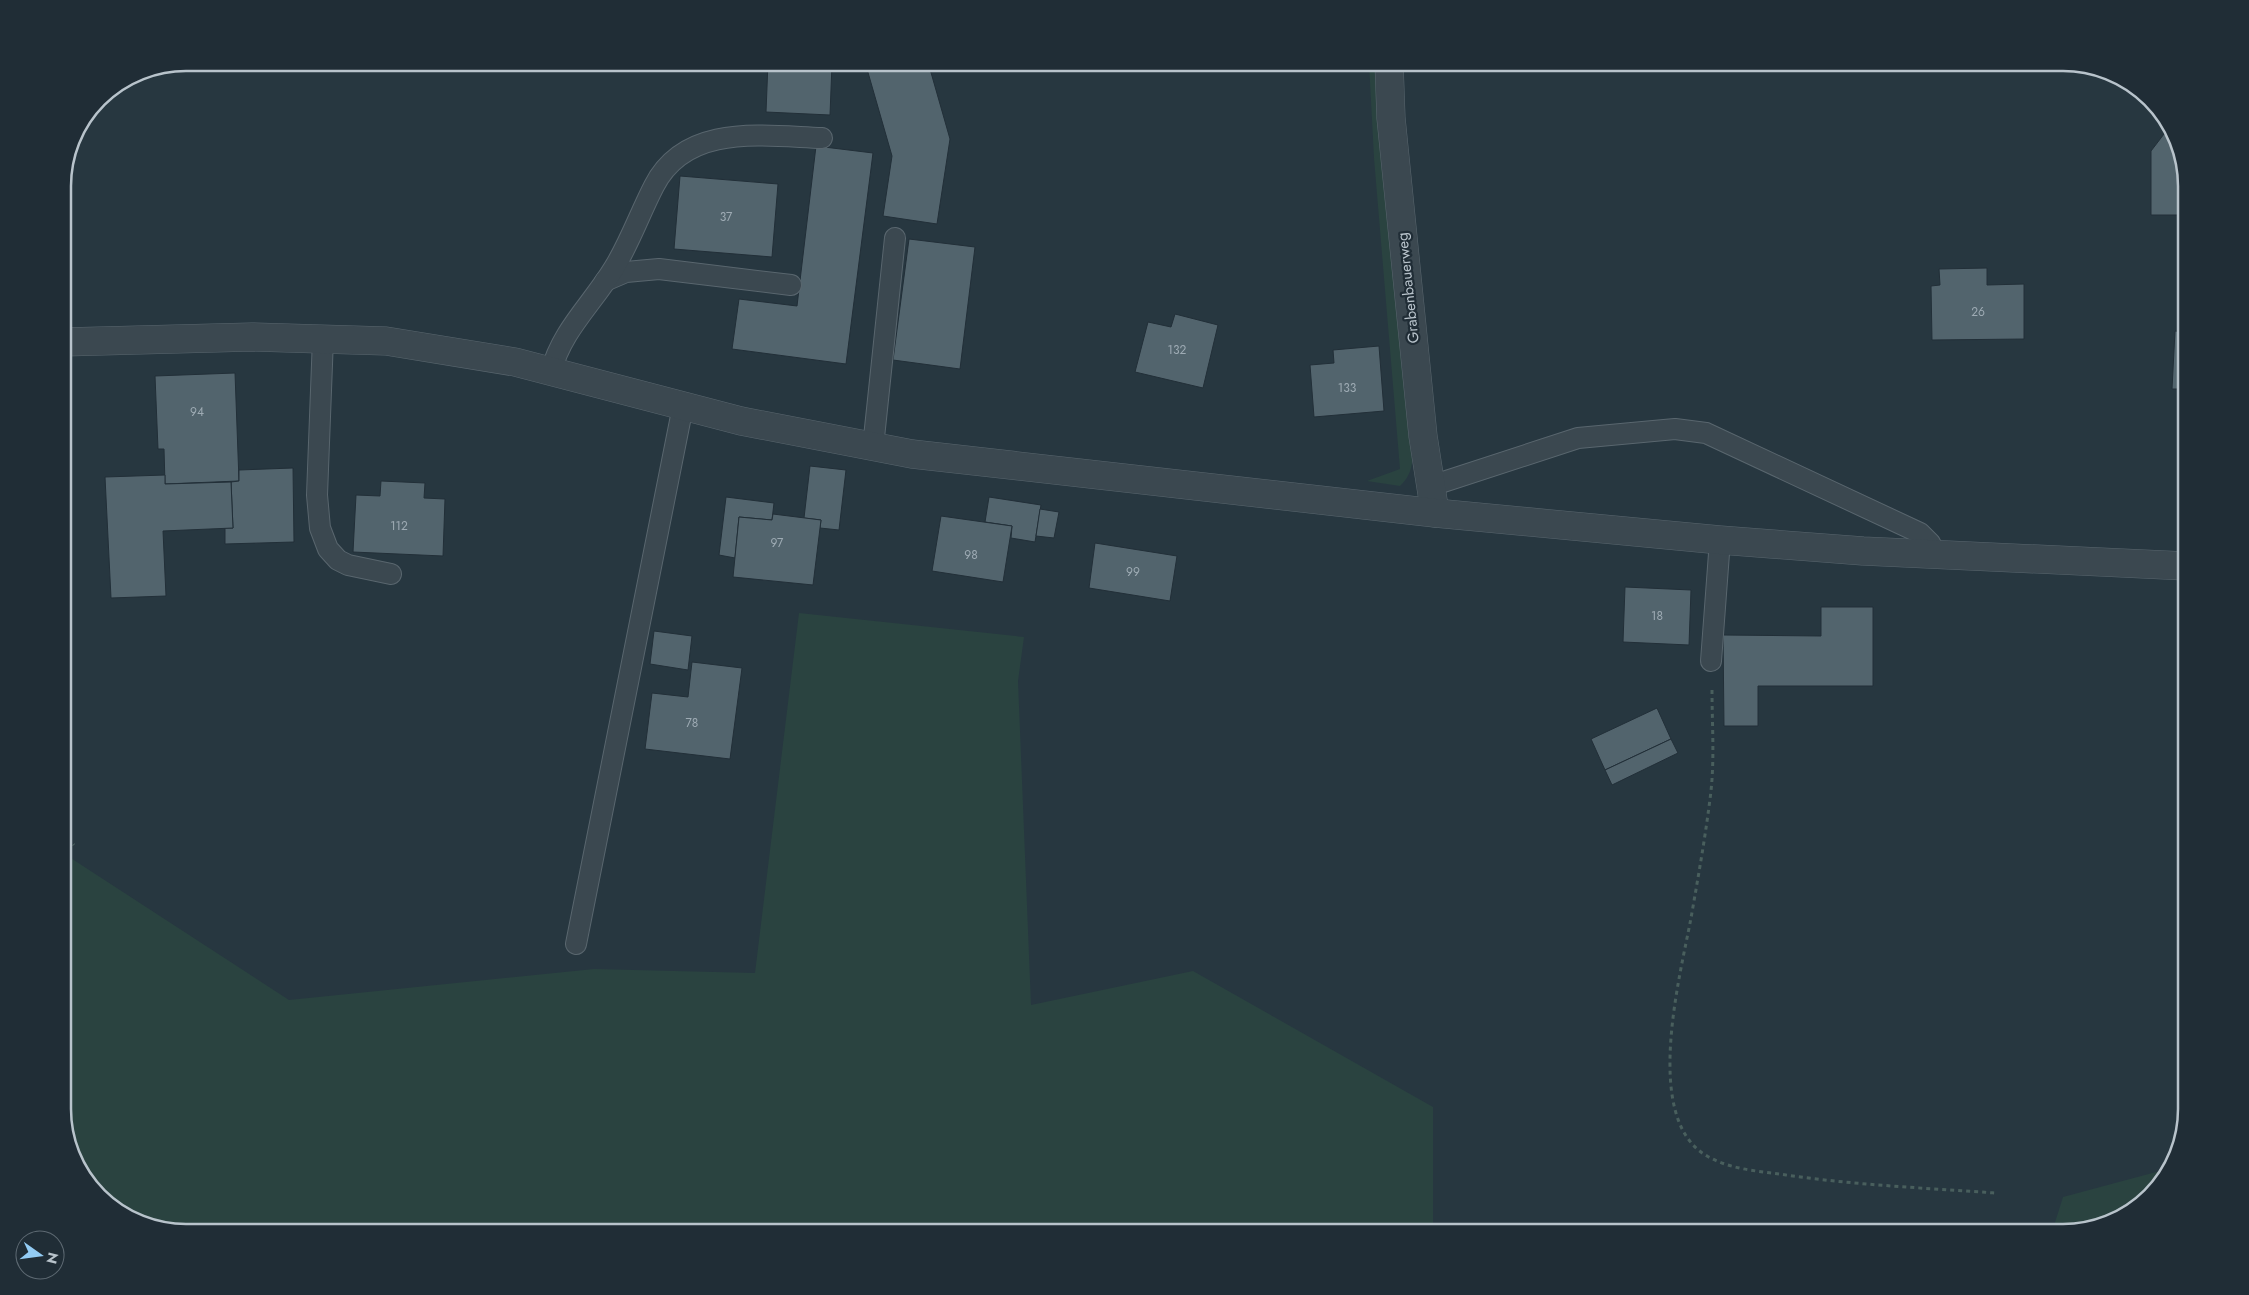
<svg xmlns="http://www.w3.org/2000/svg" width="2249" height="1295" font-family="Jost,sans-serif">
	<rect width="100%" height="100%" fill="#273740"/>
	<!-- green -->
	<g fill="#2a4340">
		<path d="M1378,62l34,375c1,19 3,35 -12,49l-33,-5 33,-12 -26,-311 -5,-95z"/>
		<path d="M799,613l225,24 -6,44 13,324 162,-34 240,136v125h-1246l-62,-16 -46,-45 -16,-55v-263l226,147 305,-31 161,4z"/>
		<path d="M2171,1168l-46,48 -62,16h-11l11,-35z"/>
	</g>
	<!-- building -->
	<g fill="#52646d" stroke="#222f38">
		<path d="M768,62l64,2 -2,51 -64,-3z"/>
		<path d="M865,62h63l22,77 -13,85 -54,-8 9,-60z"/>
		<path d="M2164,134h9l13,45v36h-35v-64z"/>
		<path d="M816,146l57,7 -27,211 -114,-15 7,-50 58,7z"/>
		<path d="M680,176l98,8 -6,73 -98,-8z"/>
		<path d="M909,239l66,8 -15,122 -67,-9z"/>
		<path d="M1987,268v17l37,-1v55l-92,1 -1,-54 9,-1 -1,-16z"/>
		<path d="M1175,314l43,11 -15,63 -68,-16 13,-50 23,5z"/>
		<path d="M2175,331l11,1v57h-14z"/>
		<path d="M1379,346l5,65 -70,6 -4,-52 24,-2 -1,-13z"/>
		<path d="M235,373l4,108 -74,3 -1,-35h-6l-3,-73z"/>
		<path d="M63,413h6l2,53h-8z"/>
		<path d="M810,466l36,4 -7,60 -19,-2 1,-8 -17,-2z"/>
		<path d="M293,468l1,74 -69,2v-16h8l-2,-46 8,-1v-11z"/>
		<path d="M165,475v9l66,-2 2,46 -70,3 3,65 -55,2 -6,-121z"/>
		<path d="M381,481l44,2 -1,15 21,1 -2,57 -90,-4 3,-57 24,1z"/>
		<path d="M726,497l48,6 -2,17 -33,-3 -4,41 -16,-3z"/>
		<path d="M989,497l52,8 -6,37 -24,-4 1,-12 -27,-4z"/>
		<path d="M1040,509l19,3 -5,26 -18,-2z"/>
		<path d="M773,514l48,6 -8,65 -80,-8 6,-60 33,3z"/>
		<path d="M941,516l71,10 -9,56 -71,-11z"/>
		<path d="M1095,543l82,13 -7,45 -81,-13z"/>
		<path d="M1625,587l66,3 -2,55 -66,-3z"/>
		<path d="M1821,607h52v79h-115v40h-34l-1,-91 98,1z"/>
		<path d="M654,631l38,5 -4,34 -38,-6z"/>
		<path d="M692,662l50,6 -12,91 -85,-10 7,-56 36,4z"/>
		<path d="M1657,708l14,31 -66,31 -14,-31z"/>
		<path d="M1671,739l7,14 -66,32 -7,-15z"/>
	</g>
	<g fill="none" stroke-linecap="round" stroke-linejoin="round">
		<!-- service casing -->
		<g stroke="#59666e" stroke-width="22">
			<g id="service">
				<path d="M605,281l21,-9 33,-3 132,16"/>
				<path d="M323,338l-6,157 3,33 8,21 10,11 10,5 43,9"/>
				<path d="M551,372c10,-41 42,-69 63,-104 16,-26 26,-55 40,-82 32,-63 109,-50 168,-48"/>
				<path d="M873,447l22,-209"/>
				<path d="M1431,486l147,-48 97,-9 31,4 214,100 10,10 6,12"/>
				<path d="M1711,661l9,-121"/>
				<path d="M576,944l107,-538"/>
			</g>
		</g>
		<!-- minor casing -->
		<g stroke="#59666e" stroke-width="29">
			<path id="minor" d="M1389,62l2,56 32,318 12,77"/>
		</g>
		<!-- tertiary casing -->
		<g stroke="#59666e" stroke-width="29">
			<path id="tertiary" d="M63,342l189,-5 134,4 129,21 226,59 171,33 523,59 285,27 143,11 323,15"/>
		</g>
		<!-- path -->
		<g stroke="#495f5d" stroke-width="3" stroke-dasharray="4 4" stroke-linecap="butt">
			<path d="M1712,690c0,36 3,73 -2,109 -5,40 -12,79 -19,119 -11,59 -49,201 16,238 24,14 52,15 79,19 69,10 139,13 209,18"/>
			<path d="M63,832l11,13"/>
		</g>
		<!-- service -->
		<use href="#service" stroke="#3b4850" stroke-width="20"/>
		<!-- minor -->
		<use href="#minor" stroke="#3b4850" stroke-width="28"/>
		<!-- tertiary -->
		<use href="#tertiary" stroke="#3b4850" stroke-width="28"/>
	</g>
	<g text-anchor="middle" stroke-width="4.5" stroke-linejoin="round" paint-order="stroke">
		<!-- number labels -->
		<g font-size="12" fill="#9eabb4">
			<text x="726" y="221">37</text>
			<text x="1978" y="316">26</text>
			<text x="1177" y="354">132</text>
			<text x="1347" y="392">133</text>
			<text x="197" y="416">94</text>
			<text x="399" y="530">112</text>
			<text x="777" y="547">97</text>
			<text x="971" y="559">98</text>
			<text x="1133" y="576">99</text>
			<text x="1657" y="620">18</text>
			<text x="692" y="727">78</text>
		</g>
		<!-- street labels -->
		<g font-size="15" fill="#b8c3cb" stroke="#202d36">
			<text transform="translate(1408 288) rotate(-96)" y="5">Grabenbauerweg</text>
		</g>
	</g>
	<!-- crop -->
	<path d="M0 0H2249V1295H0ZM186 71H2063A115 115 0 0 1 2178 186V1109A115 115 0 0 1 2063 1224H186A115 115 0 0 1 71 1109V186A115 115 0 0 1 186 71Z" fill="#202d36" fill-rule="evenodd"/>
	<path fill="none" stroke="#b8c3cb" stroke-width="2.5" d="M186 71H2063A115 115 0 0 1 2178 186V1109A115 115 0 0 1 2063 1224H186A115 115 0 0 1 71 1109V186A115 115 0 0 1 186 71Z"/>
	<!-- north arrow -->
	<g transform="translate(40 1255) rotate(104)"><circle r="24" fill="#202d36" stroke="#5d6972"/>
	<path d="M0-4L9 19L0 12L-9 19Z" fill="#93ccf4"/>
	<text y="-8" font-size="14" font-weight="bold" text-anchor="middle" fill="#b8c3cb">N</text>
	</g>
</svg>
